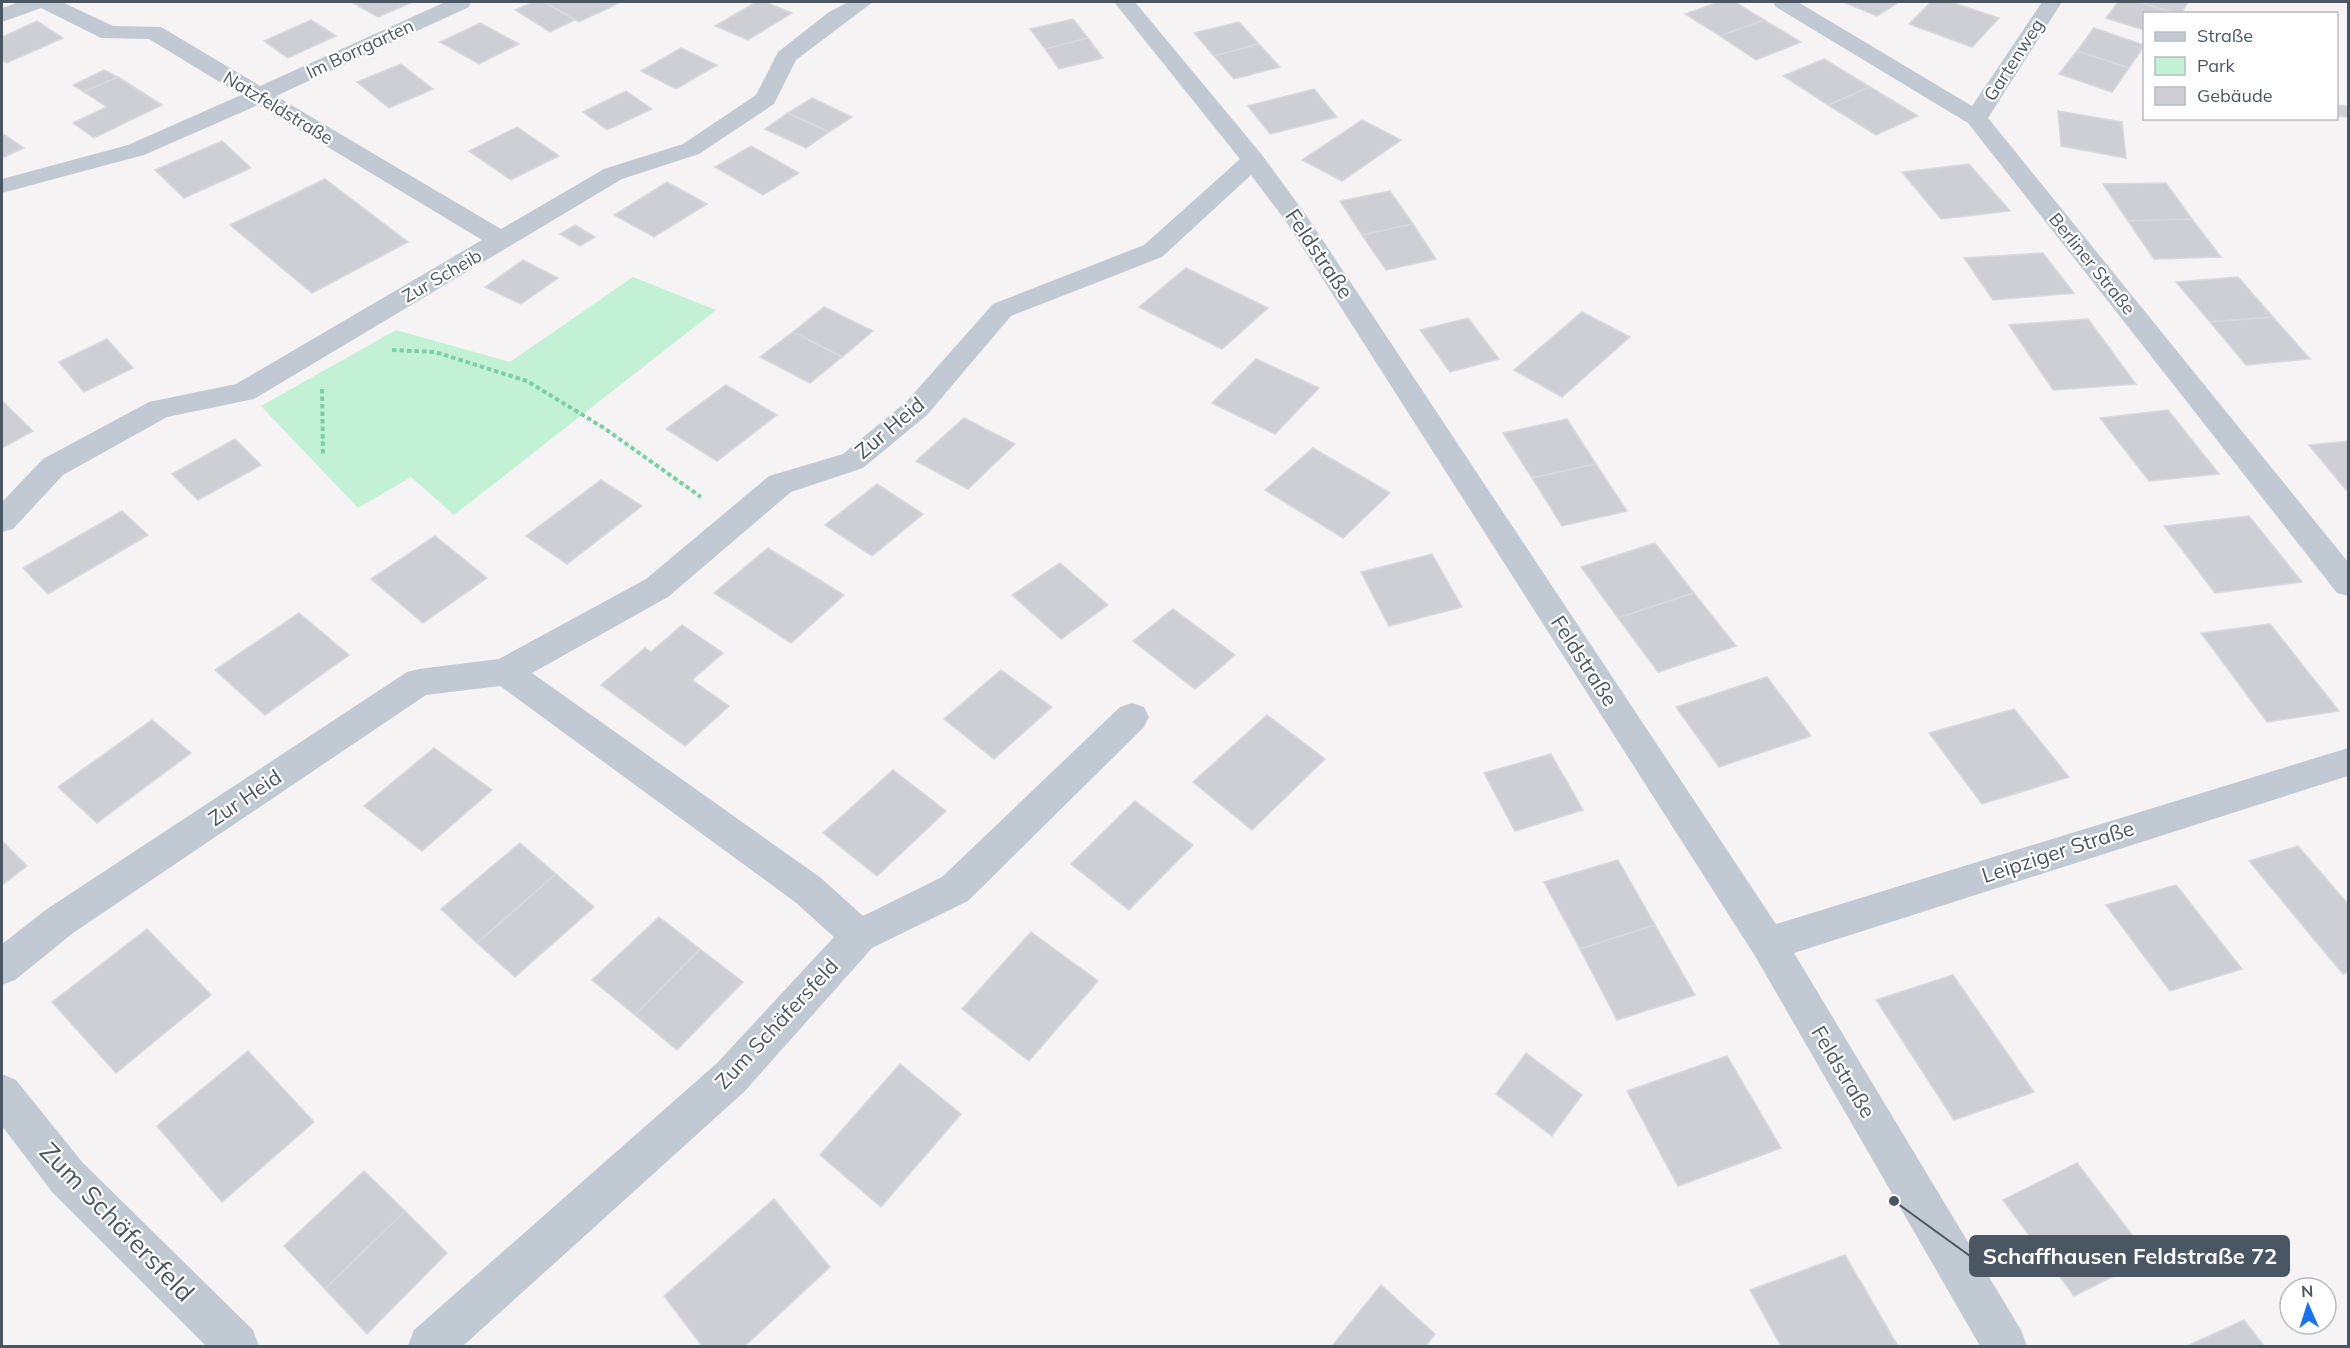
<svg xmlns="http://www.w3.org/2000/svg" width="2350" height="1348" font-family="Mulish,sans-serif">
	<rect width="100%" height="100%" fill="#f5f3f3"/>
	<!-- green -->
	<path fill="#c3f1d5" d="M633,277l83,33 -262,205 -43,-38 -53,31 -97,-102 135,-76 114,32z"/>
	<!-- building -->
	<g fill="#cdcfd5" stroke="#d7d9de" stroke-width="1.5">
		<path d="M351,2h62l-35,15z"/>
		<path d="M534,2h10l31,18 -25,12 -35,-22z"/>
		<path d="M544,2h77l-42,20z"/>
		<path d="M756,2h9l27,11 -44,27 -33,-14z"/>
		<path d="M1719,2h16l29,18 -44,16 -35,-22z"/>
		<path d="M1843,2h56l-22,14z"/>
		<path d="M1931,2h20l48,16 -27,29 -63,-23z"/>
		<path d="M2118,2h20l39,12h-33v16l-38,-12z"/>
		<path d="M2138,2h50l-7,12z"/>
		<path d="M1073,19l15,19 -43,11 -15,-20z"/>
		<path d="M311,20l25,16 -48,22 -24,-17z"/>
		<path d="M1764,20l37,22 -45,18 -36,-24z"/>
		<path d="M37,21l26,17 -57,25 -4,-4v-22z"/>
		<path d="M1239,22l20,22 -45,12 -20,-23z"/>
		<path d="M480,23l39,21 -40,20 -39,-22z"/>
		<path d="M2094,28l50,17v1l-15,22 -52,-17z"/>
		<path d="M1088,38l15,20 -44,11 -14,-20z"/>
		<path d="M1259,44l21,23 -46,12 -20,-23z"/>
		<path d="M681,48l36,17 -41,24 -35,-18z"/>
		<path d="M2077,51l52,17 -17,24 -53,-18z"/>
		<path d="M1824,59l46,28 -42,18 -45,-29z"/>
		<path d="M401,64l32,25 -44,19 -32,-26z"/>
		<path d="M104,70l14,7 -34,15 -11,-7z"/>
		<path d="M118,77l44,28 -68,33 -21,-15 34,-16 -23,-15z"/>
		<path d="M1870,87l48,29 -42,19 -48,-30z"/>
		<path d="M1314,89l23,28 -67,17 -22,-28z"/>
		<path d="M626,91l26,18 -45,21 -24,-18z"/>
		<path d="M812,98l40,19 -23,15 -41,-19z"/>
		<path d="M2336,105l12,1v11l-12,-1z"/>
		<path d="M2058,111l64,11 4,36 -65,-12z"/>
		<path d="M788,113l41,19 -23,16 -41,-19z"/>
		<path d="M1362,120l39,20 -59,41 -40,-21z"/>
		<path d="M517,127l42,29 -48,24 -42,-29z"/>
		<path d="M2,133l22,15 -22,10z"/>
		<path d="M222,141l29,27 -67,30 -29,-28z"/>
		<path d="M751,146l48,27 -36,22 -48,-28z"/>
		<path d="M1969,164l41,47 -69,8 -39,-47z"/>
		<path d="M325,179l83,63 -96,51 -82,-68z"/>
		<path d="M667,182l40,22 -53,33 -40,-22z"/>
		<path d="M2166,183l26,36 -64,2 -25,-37z"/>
		<path d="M1390,191l23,33 -51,11 -22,-34z"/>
		<path d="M2192,219l29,38 -67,2 -26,-38z"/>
		<path d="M1413,224l23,35 -50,11 -24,-35z"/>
		<path d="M575,225l20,12 -15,9 -20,-12z"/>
		<path d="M2043,253l31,40 -81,7 -29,-42z"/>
		<path d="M523,260l35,18 -37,26 -36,-17z"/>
		<path d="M1186,268l82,40 -46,41 -83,-42z"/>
		<path d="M2238,277l35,40 -63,5 -34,-40z"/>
		<path d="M824,307l49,24 -31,26 -49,-25z"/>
		<path d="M1582,312l48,25 -68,60 -48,-27z"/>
		<path d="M2273,317l37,42 -64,6 -36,-43z"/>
		<path d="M1468,318l31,41 -49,13 -30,-42z"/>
		<path d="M2088,319l48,65 -83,6 -44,-65z"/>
		<path d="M793,332l49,25 -32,26 -50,-26z"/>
		<path d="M107,339l26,29 -49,24 -25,-30z"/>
		<path d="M1256,359l63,29 -44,46 -63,-31z"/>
		<path d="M726,385l51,30 -60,46 -51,-32z"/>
		<path d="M2,401l31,30 -31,17z"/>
		<path d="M2168,410l51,64 -70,7 -49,-63z"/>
		<path d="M964,418l51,26 -47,45 -52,-28z"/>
		<path d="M1567,419l29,45 -64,14 -29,-45z"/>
		<path d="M235,439l26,26 -63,35 -26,-26z"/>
		<path d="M2348,441v48l-2,1 -37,-45z"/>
		<path d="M1313,448l77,45 -47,45 -78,-48z"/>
		<path d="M1596,464l31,47 -65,15 -30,-48z"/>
		<path d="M601,480l41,26 -75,58 -41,-28z"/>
		<path d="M877,484l46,30 -51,42 -47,-31z"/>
		<path d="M122,511l26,24 -100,59 -25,-26z"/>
		<path d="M2249,516l53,66 -87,11 -51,-67z"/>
		<path d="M435,536l52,42 -64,45 -52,-44z"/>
		<path d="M1655,543l39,50 -76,25 -37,-51z"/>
		<path d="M768,548l76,47 -53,48 -77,-50z"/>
		<path d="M1432,554l30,53 -73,19 -28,-54z"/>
		<path d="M1060,563l48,42 -47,34 -49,-44z"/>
		<path d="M1694,593l42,53 -78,26 -40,-54z"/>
		<path d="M1173,609l62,46 -40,34 -62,-48z"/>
		<path d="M299,613l50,42 -84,60 -50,-45z"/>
		<path d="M2270,624l69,87 -72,11 -66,-89z"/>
		<path d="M682,625l41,28 -31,27 37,26 -44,40 -84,-61 44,-37 6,4z"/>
		<path d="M1001,670l51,37 -58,52 -50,-40z"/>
		<path d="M1767,677l44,59 -92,31 -43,-60z"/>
		<path d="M2014,709l55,68 -87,27 -53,-71z"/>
		<path d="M1267,715l58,44 -73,71 -59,-48z"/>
		<path d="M152,720l39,33 -94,70 -39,-36z"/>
		<path d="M434,748l58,42 -70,61 -58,-45z"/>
		<path d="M1551,754l32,56 -68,21 -31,-58z"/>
		<path d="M893,770l53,41 -69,65 -54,-43z"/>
		<path d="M1135,801l58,44 -64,65 -58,-46z"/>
		<path d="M2,841l25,25 -25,19z"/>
		<path d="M520,843l36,31 -79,69 -36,-34z"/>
		<path d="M2298,846l50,58v68l-5,2 -94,-113z"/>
		<path d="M1618,860l37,65 -75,24 -36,-67z"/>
		<path d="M556,874l38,33 -79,70 -38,-34z"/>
		<path d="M2176,885l66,84 -72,22 -64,-86z"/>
		<path d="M659,917l41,32 -65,66 -43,-35z"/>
		<path d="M1655,925l40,70 -78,25 -37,-71z"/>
		<path d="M147,929l64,66 -95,78 -64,-71z"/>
		<path d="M1031,932l67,49 -69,80 -67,-52z"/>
		<path d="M700,949l43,33 -66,68 -42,-35z"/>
		<path d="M1953,975l81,117 -80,28 -78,-120z"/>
		<path d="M248,1051l66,71 -92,80 -65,-76z"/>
		<path d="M1526,1053l56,42 -30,41 -56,-42z"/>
		<path d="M1727,1056l54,92 -103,38 -51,-95z"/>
		<path d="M900,1064l61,50 -80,93 -61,-52z"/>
		<path d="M2077,1163l73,95 -76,38 -71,-96z"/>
		<path d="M364,1171l41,40 -80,78 -41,-43z"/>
		<path d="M774,1199l56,68 -85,79h-43l-38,-50z"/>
		<path d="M405,1211l42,42 -80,81 -42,-45z"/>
		<path d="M1845,1255l53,91h-117l-31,-56z"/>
		<path d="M1381,1285l54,49 -9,12h-94z"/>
		<path d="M2244,1320l20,26h-77z"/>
	</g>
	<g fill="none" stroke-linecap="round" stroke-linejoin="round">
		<!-- path -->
		<g stroke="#7ad0a6" stroke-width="4" stroke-dasharray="4.5 3" stroke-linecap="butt">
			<path d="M392,350l43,2 92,29 77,47 97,69"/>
			<path d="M322,389l1,65"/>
		</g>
		<!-- street -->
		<g fill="#c1cad2" fill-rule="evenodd">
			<path d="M19,2h43l51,24 48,1 99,59 185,-84h26l-2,5 -193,89 225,133 103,-60 79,-25 73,-49 22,-43 51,-40 19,-10h25l-77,58 -22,44 -75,50 -77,25 -368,220 -87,18 -104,58 -50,54 -11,3v-30l41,-43 106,-57 87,-18 246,-144 -224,-135 -114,50 -142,38v-14l126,-34 113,-50 -92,-56 -48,-1 -60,-30 -39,14v-14z"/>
			<path d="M1114,2h21l127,153 44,60 470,709 572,-176v28l-554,177 227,377 6,16h-47l-225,-390 -468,-733 -36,-48 -89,82 -151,59 -84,99 -64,53 -72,24 -123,105 -136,76 289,205 42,38 79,-39 178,-170 12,-4 12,4 5,10 -5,10 -176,174 -96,47 -127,143 -282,255h-55l6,-16 303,-267 117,-126 -39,-35 -295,-216 -74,9 -353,238 -58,47 -13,5v-41l45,-35 360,-237 12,-3 80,-10 147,-80 123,-103 74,-22 64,-53 86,-97 151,-59 96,-86z"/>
			<path d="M1773,2h25l174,104 70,-104h20l-74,116 360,444v34l-11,-3 -369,-470 -192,-116z"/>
			<path d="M2,1074l14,6 67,83 170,167 6,16h-53l-153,-153 -51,-67z"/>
		</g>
	</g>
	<g text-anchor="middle" stroke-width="4.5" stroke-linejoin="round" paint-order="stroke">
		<!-- far-street labels -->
		<g font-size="18" fill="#4a5661" stroke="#fff">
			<text transform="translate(360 49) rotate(-25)" y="6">Im Borrgarten</text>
			<text transform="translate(2014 60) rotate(-57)" y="6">Gartenweg</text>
			<text transform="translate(278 108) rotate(31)" y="6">Natzfeldstraße</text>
			<text transform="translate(2092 264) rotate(51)" y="6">Berliner Straße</text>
			<text transform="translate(442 276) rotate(-30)" y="6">Zur Scheib</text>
		</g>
		<!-- street labels -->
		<g font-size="21" fill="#4a5661" stroke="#fff">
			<text transform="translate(1319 254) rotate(56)" y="7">Feldstraße</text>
			<text transform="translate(890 428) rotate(-40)" y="7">Zur Heid</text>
			<text transform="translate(1584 661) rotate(57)" y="7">Feldstraße</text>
			<text transform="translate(245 798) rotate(-34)" y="7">Zur Heid</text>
			<text transform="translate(2058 852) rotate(-18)" y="7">Leipziger Straße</text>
			<text transform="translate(777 1024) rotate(-47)" y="7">Zum Schäfersfeld</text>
			<text transform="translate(1843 1072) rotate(59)" y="7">Feldstraße</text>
		</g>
		<!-- near-street labels -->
		<g font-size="26" fill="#4a5661" stroke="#fff">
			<text transform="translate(117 1222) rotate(46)" y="9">Zum Schäfersfeld</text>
		</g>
	</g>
	<!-- callouts -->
	<path fill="none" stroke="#4a5661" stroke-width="2" d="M1894 1201L1970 1256"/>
	<circle fill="#4a5661" stroke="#fff" stroke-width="2" cx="1894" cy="1201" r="6"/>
	<rect fill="#4a5661" stroke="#4a5661" stroke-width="2" x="1970" y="1236" width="319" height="40" rx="6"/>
	<g font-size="22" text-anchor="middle" font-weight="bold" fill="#fff">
		<text x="2130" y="1264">Schaffhausen Feldstraße 72</text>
	</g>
	<!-- border -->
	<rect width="2350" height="1348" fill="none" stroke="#4a5661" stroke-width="6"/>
	<!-- legend -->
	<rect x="2143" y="12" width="195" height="108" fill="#ffffff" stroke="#b7bbc0" stroke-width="1.5"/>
	<rect x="2155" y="32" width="30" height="9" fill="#c1cad2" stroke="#b7bbc0" stroke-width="1.5"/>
	<text x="2197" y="42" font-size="18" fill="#4a5661">Straße</text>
	<rect x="2155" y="57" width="30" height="18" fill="#c3f1d5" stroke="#b7bbc0" stroke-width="1.5"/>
	<text x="2197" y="72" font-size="18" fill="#4a5661">Park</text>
	<rect x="2155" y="87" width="30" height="18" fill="#cdcfd5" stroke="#b7bbc0" stroke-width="1.5"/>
	<text x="2197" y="102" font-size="18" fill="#4a5661">Gebäude</text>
	<!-- north arrow -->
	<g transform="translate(2308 1306) rotate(357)"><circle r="28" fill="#ffffff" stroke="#b7bbc0" stroke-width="1.5"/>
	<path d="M0-4.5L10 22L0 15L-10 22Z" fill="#1a73e8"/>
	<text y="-9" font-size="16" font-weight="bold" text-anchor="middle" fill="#4a5661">N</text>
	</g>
</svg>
